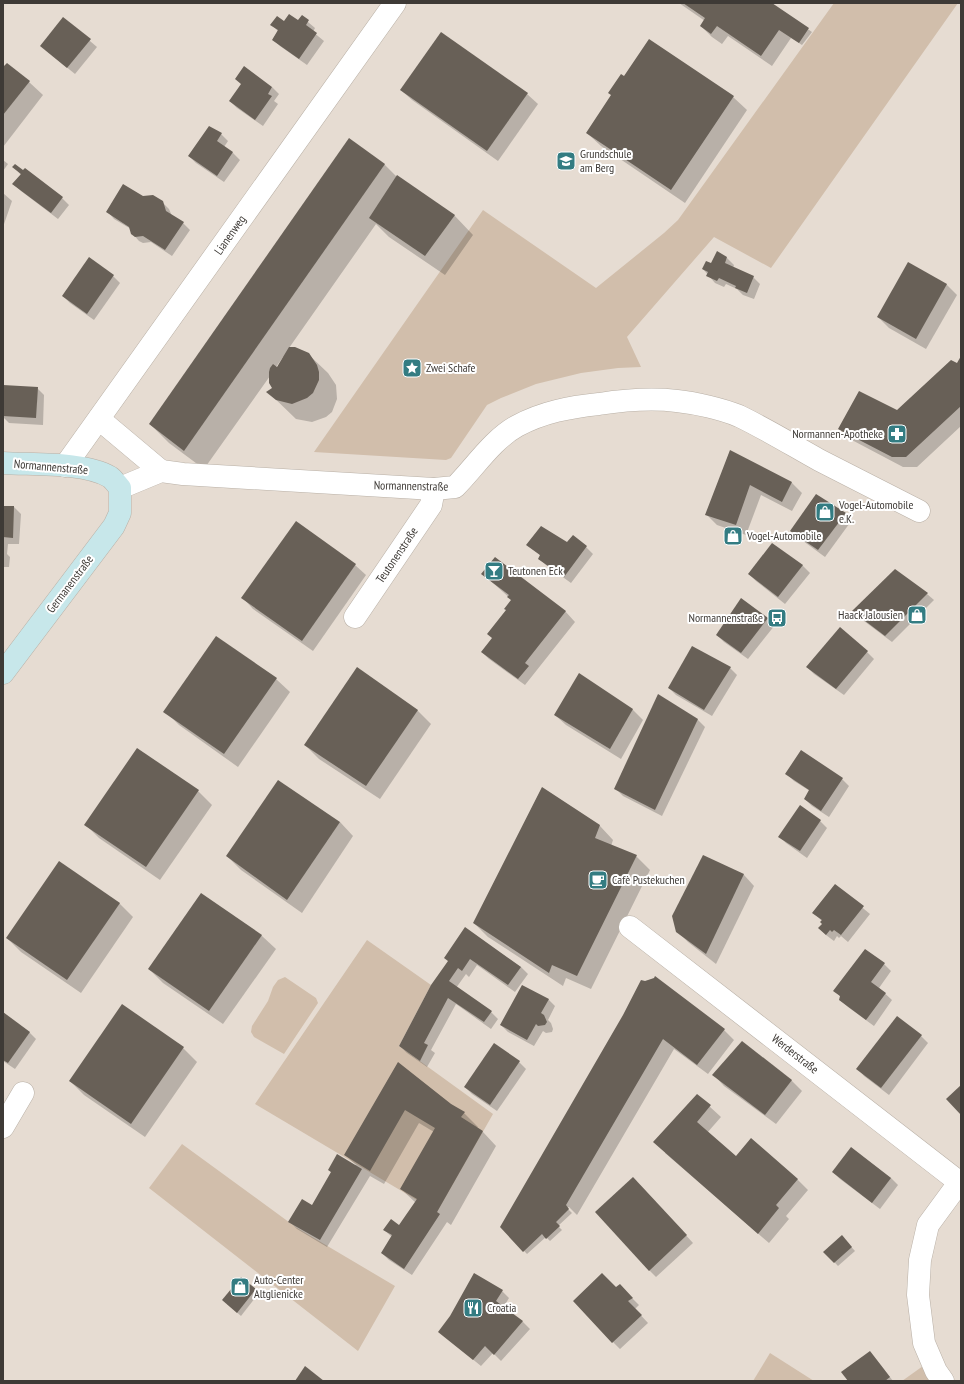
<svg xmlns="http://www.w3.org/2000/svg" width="964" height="1384" font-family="'PT Sans Narrow',sans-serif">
	<rect width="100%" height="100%" fill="#e6dcd2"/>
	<!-- green -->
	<g fill="#d1beab">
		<path d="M834,3h124l-187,265 -57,-31 -87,100 14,30 -23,1 -37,5 -45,11 -35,14 -14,7 -36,53 -5,2 -132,-8 169,-242 113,78 68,-55 14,-13z"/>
		<path d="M367,940l64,45 -32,61 94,68 -56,98 -182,-108z"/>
		<path d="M285,977l31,21 2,5 -34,51 -30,-17 -3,-5 1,-6 16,-25 5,-14 5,-7z"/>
		<path d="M182,1144l115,84 98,58 -37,65 -209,-163z"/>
		<path d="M770,1353l44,28h-61z"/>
		<path d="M923,1366l8,15h-29z"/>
	</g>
	<!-- shadow -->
	<g fill="#0003" fill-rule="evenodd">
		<path d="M679,3h91l42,29 -10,13 -11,-7 -19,28 -44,-30 -6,8 -10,-7 -11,-11 4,-5z"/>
		<path d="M302,17l13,11 -2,4 11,9 -17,24 -27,-19 -7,-7 5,-8 -6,-6 13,-3 13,-1z"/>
		<path d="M63,18l34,29 -22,27 -27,-22z"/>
		<path d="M441,33l86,61 11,10 -40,57 -86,-61 -11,-10z"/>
		<path d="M3,69l26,13 14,13 -40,52z"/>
		<path d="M242,85l30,2 7,7 -5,7 4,3 -15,22 -26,-18 -7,-7z"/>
		<path d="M733,97l14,13 -62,93 -84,-57 -14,-13z"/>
		<path d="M221,134l7,7 -4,6 9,6 7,7 -16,22 -28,-19 -7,-7z"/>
		<path d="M349,140l36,25 12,12 57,38 19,20 -28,40 -56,-38 -13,-13 -87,124 19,6 20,19 8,12 1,14 -5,13 -6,5 -14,5 -16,-3 -28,-27 5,-3 -3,-13 -66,93 -35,-26 -19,-19zM283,357h1l-6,11 -2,-1z"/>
		<path d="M3,160l5,4 -5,7z"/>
		<path d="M14,167l48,31 7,7 -11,14 -37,-28 -7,-7 7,-9z"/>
		<path d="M3,193l9,8 -9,26z"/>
		<path d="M143,197l19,5 7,7 3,7 11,7 7,7 -18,26 -21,-14 -8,1 -4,-2 -7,-8 -1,-4 -17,-10 -6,-7z"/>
		<path d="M727,258l7,7 -1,3 20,9 7,7 -6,15 -11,-4 -6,-6 -11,-5 -2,3 -9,-4 -12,-14z"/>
		<path d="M113,276l7,7 -26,37 -24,-17 -7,-7z"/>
		<path d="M946,284l11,11 -31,54 -37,-21 -11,-11z"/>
		<path d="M961,366v60l-44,41h-14l-53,-28 -11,-10 58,-17z"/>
		<path d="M37,388l7,7 -1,30 -34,-2 -6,-6v-24z"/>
		<path d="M730,451l62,32 10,10 -10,18 -31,-16 -15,40 -29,-10 -10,-10z"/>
		<path d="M3,507h11l7,7 -2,30h-11l-1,10 3,3 -1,10h-6z"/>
		<path d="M845,513l7,7 -27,37 -26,-19 -7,-7z"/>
		<path d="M567,544l19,3 7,7 -22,29 -25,-18 -7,-7 2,-2 -13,-11z"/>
		<path d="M772,544l31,22 7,7 -25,31 -29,-23 -7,-7z"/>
		<path d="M355,565l11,10 -53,76 -60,-42 -10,-11z"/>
		<path d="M483,574l82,37 10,11 -50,63 -36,-26 -7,-7 11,-13 19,-39z"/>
		<path d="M927,594l7,6 -42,42 -32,-24 -7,-7z"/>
		<path d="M768,618l7,7 -27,34 -24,-17 -7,-7z"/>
		<path d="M867,652l7,7 -30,36 -30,-21 -7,-7z"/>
		<path d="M730,668l7,7 -25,41 -36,-21 -7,-7z"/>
		<path d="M276,679l14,13 -52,75 -59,-42 -14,-14z"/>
		<path d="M658,696l40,24 7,7 -43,89 -39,-20 -7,-7z"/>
		<path d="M632,709l11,11 -22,39 -55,-34 -11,-10z"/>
		<path d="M417,710l14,14 -51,75 -61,-40 -14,-14z"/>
		<path d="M137,749l61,42 14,14 -52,75 -61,-42 -13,-13z"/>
		<path d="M787,774l55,5 7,7 -20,31 -17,-11 -7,-7 5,-8 -16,-10z"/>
		<path d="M542,788l58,38 13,14 -2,6 25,10 14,14 -59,119 -25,-11 -3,8 -75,-49 -14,-14z"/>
		<path d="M820,821l7,7 -20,30 -21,-15 -7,-7z"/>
		<path d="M340,822l13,14 -51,77 -61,-43 -14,-14z"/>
		<path d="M703,856l41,19 10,11 -38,78 -28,-22 -11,-11z"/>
		<path d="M835,885l35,29 -22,28 -7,-6 -2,2 -2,-2 -3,5 -8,-6 -7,-7 4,-4 -1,-3 -9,-9z"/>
		<path d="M201,894l61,42 14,13 -53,75 -60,-41 -14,-14z"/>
		<path d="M119,903l14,14 -52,76 -60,-41 -14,-14z"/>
		<path d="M465,929l56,38 7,7 -13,18 -38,-27 -8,12 -3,-3 -10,14 35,24 7,7 -7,10 -35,-25 -25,46 4,3 -8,14 -20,-14 -7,-7 49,-85z"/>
		<path d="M884,964l7,7 -12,17 13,12 -18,26 -26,-19 -8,-7 1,-3 -6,-6z"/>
		<path d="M548,999l7,7 -7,14 3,3 2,6 -1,3 -6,1 -3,-2 -9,15 -26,-14 -7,-7z"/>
		<path d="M123,1006l60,42 14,14 -52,75 -61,-42 -14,-14z"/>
		<path d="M3,1014l27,19 6,6 -21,30 -12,-8z"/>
		<path d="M624,1016l100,14 10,10 -26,34 -34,-25 -97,166 -8,-8 -2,1 5,5 -14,13 4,4 -12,11 -4,-4 -19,17 -26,-27z"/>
		<path d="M921,1036l7,7 -39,52 -25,-19 -6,-7z"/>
		<path d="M519,1062l7,7 -29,42 -25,-17 -7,-7z"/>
		<path d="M398,1063l53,41 13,9 14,14 -1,1 6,4 13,14 -45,79 -4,-3 -35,53 -23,-15 -7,-7 10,-16 -8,-7 16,-4 16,-23 -15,-14 33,-57 -15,-9 -35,61 -14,-8 -43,71 -30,-18 -7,-7 23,-16 19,-33 -3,-3 27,-5 -11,-10z"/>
		<path d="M714,1075l77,5 11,11 -26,33 -52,-38z"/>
		<path d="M697,1095l24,22 -14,16 29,24 61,22 11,11 -22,26 3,3 -20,24 -104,-90z"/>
		<path d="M851,1148l40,30 7,7 -18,24 -40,-30 -7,-7z"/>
		<path d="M640,1185l53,58 -37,34 -7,-7z"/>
		<path d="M845,1240l10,11 -17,15 -13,-14z"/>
		<path d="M474,1274l28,17 7,7 -6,10 20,14 7,7 -29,32 -8,-8 -12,13 -42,-34 12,-15z"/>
		<path d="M241,1278l18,15 -18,23 -14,-12z"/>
		<path d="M616,1289l10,3 13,13 -4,4 13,14 -28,26 -7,-7z"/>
		<path d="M870,1352l6,7 17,22h-44z"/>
	</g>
	<!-- building -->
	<g fill="#686057">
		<path d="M683,3h89l37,25 -10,15 -20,-13 -18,26 -44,-30 -6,8 -11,-8 5,-8z"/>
		<path d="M289,14l9,6 4,-5 7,5 -3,5 11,8 -18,26 -27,-19 6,-10 -8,-5 7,-9 7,5z"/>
		<path d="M63,17l28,22 -24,29 -27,-22z"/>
		<path d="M441,32l87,61 -41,58 -87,-61z"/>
		<path d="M649,39l85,57 -63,94 -85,-57 25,-38 -3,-2 13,-19 3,2z"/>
		<path d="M7,63l23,18 -27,34v-48z"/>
		<path d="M244,66l28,21 -4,7 4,2 -17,24 -26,-19 12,-17 -6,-5z"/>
		<path d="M209,126l13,7 -5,8 16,11 -16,24 -29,-20z"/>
		<path d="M349,138l36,26 -201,287 -35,-27z"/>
		<path d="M15,164l8,6 2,-2 38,29 -12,16 -39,-29 9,-10 -9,-7z"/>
		<path d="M397,175l58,40 -30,41 -56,-38z"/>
		<path d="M123,184l20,12 10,-1 10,6 3,10 18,11 -19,28 -22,-14 -8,1 -4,-3 -2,-7 -23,-15z"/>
		<path d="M717,251l10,6 -2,6 29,13 -7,17 -12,-5 1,-2 -17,-8 -2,3 -11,-5 2,-4 -6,-3 4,-8 5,2z"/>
		<path d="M89,257l25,18 -27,39 -25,-18z"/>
		<path d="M908,262l39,22 -31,55 -39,-22z"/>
		<path d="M289,347h6l14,6 8,12 2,7v8l-6,13 -6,5 -15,6 -16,-4 -10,-8 6,-4 -3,-5v-11l1,-4 3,-4 4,3z"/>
		<path d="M961,356v50l-55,51h-14l-54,-28 21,-38 38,19 54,-50 6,3z"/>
		<path d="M3,385l35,2 -2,31 -33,-2z"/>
		<path d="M730,450l62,32 -10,20 -32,-17 -14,40 -31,-10z"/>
		<path d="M816,494l30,19 -28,37 -28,-19z"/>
		<path d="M3,506h11l-1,32 -10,-1z"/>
		<path d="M296,521l60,43 -54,77 -61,-43z"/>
		<path d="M541,526l26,16 6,-7 14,11 -23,31 -26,-18 2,-4 -14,-10z"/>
		<path d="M772,543l31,22 -25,32 -30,-23z"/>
		<path d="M495,557l71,54 -41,52 4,3 -11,13 -37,-27 11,-14 -5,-4 19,-24 -2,-1 7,-9 -4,-3 2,-2 -28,-21z"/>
		<path d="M895,569l33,24 -43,43 -33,-25z"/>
		<path d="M741,598l27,20 -27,35 -25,-18z"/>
		<path d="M840,627l28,24 -32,38 -30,-22z"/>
		<path d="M216,636l61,42 -53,76 -61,-42z"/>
		<path d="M692,646l39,21 -27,43 -36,-22z"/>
		<path d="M357,667l61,43 -52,76 -62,-41z"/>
		<path d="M579,673l54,36 -23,40 -56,-34z"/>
		<path d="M658,694l40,25 -43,91 -41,-21z"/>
		<path d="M137,748l62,42 -53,77 -62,-42z"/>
		<path d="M801,750l42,28 -22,33 -17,-12 5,-9 -24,-16z"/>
		<path d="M278,780l62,42 -53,78 -61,-44z"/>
		<path d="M542,787l58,38 -5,13 42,17 -60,121 -25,-11 -3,8 -76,-50z"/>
		<path d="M800,805l21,15 -21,31 -22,-14z"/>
		<path d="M703,855l41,19 -38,80 -30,-22 -4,-16z"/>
		<path d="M59,861l61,42 -53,77 -61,-42z"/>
		<path d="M835,884l29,22 -23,29 -7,-5 -2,2 -2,-2 -4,5 -8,-7 4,-4 -2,-2 2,-2 -10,-7z"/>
		<path d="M201,893l61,42 -53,76 -61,-42z"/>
		<path d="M465,927l56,40 -13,18 -38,-26 -8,12 -4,-3 -9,13 43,30 -8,11 -36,-24 -24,45 4,2 -8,16 -21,-15 32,-61 17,-24 -4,-3z"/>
		<path d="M865,949l20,14 -14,19 15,11 -20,27 -27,-20 1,-4 -7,-5z"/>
		<path d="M655,976l70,53 -28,36 -34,-26 -97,166 3,4 -13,13 4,4 -14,13 -4,-5 -19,18 -23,-25 123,-212 18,-35 4,1 9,-3z"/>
		<path d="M522,985l27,14 -8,14 3,2 3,7 -2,3 -7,1 -2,-2 -9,16 -27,-15z"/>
		<path d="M122,1004l62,43 -53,77 -62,-43z"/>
		<path d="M3,1012l27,20 -22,31 -5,-3z"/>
		<path d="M897,1016l25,19 -41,53 -25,-19z"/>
		<path d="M742,1041l50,39 -27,35 -53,-40z"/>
		<path d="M494,1043l26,18 -30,44 -26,-18z"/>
		<path d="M398,1062l53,42 14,8 -4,5 22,14 -46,81 3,2 -36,55 -23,-16 11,-18 -9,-5 8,-11 8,6 18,-26 -17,-10 35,-61 -30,-18 -35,61 -26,-16z"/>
		<path d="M961,1085v30l-15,-16z"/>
		<path d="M697,1094l14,11 -14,17 39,34 15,-18 47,41 -22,26 3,3 -21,26 -105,-92z"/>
		<path d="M851,1147l40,31 -19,25 -40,-31z"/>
		<path d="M337,1154l25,15 -42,71 -32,-18 14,-23 10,6 19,-33 -3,-2z"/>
		<path d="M633,1177l54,58 -38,36 -54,-59z"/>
		<path d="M842,1235l10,12 -18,16 -11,-11z"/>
		<path d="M474,1273l29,17 -7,11 27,20 -29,34 -9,-9 -12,14 -35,-28 12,-16z"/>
		<path d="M602,1273l14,14 4,-3 13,14 -5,3 14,14 -30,28 -39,-42z"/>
		<path d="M241,1277l15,12 -19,24 -15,-13z"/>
		<path d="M870,1351l20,26 -5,4h-37l-7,-9z"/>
		<path d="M305,1366l19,15h-29z"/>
	</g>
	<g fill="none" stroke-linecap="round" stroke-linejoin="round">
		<!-- street casing -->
		<g stroke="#b9b0a6" stroke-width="23">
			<g id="street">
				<path d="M99,419l62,52"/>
				<path d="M65,466l330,-463"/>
				<path d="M120,488l41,-17 22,3 251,15 21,-2c20,-20 37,-47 62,-61 26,-14 53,-19 82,-22 26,-4 52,-6 78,-3 19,2 45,8 62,15 27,13 53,29 80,44 33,17 66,34 100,51"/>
				<path d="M355,617l76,-112 3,-16"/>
				<path d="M630,927l329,255"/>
				<path d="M3,1127l20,-34"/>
				<path d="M943,1381l-7,-10 -12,-28 -6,-48 2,-35 8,-35 33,-45"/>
			</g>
		</g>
		<!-- secondary casing -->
		<g stroke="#b9b0a6" stroke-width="23">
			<path id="secondary" d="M3,463c30,2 82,-1 107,14 4,3 7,8 10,11v25l-6,13 -111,147"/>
		</g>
		<!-- street -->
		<use href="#street" stroke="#fff" stroke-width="22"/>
		<!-- secondary -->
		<use href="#secondary" stroke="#c7e7ea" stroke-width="22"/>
	</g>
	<!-- icons -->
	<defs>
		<g id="school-square" transform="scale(1)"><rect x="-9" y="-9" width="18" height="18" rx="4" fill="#337c82" stroke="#fff"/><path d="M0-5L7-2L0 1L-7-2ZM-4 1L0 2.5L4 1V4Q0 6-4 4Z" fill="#fff"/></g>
		<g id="sight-square" transform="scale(1)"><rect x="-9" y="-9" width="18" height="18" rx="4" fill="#337c82" stroke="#fff"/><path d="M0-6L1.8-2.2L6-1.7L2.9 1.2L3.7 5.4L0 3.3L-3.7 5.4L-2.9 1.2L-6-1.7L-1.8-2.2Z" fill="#fff"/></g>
		<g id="pharmacy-square" transform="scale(1)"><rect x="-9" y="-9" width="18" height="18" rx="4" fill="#337c82" stroke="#fff"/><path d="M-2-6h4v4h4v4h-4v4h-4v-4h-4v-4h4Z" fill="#fff"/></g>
		<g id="shop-square" transform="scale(1)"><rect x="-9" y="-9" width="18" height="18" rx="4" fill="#337c82" stroke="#fff"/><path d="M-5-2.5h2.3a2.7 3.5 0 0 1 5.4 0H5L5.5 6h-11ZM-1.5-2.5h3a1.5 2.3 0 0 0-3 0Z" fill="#fff"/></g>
		<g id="bar-square" transform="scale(1)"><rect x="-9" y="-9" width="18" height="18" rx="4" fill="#337c82" stroke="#fff"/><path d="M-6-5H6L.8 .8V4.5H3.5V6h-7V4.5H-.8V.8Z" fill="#fff"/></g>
		<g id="bus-square" transform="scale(1)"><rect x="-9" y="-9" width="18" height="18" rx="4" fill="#337c82" stroke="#fff"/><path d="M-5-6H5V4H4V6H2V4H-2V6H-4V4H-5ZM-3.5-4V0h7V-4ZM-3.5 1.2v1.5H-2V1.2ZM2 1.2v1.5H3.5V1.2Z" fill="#fff"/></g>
		<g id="cafe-square" transform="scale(1)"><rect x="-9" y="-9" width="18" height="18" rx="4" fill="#337c82" stroke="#fff"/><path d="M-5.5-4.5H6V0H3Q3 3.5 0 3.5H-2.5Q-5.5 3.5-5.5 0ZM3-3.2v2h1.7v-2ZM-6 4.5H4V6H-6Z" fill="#fff"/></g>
		<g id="restaurant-square" transform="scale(1)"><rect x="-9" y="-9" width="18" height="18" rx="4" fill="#337c82" stroke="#fff"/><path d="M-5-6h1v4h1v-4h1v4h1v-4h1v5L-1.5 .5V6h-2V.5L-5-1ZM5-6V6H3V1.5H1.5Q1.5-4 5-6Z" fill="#fff"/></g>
	</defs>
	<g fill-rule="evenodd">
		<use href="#school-square" x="566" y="161"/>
		<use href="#sight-square" x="412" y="368"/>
		<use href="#pharmacy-square" x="897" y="434"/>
		<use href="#shop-square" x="825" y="512"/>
		<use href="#shop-square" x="733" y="536"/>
		<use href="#bar-square" x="494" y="571"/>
		<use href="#shop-square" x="917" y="615"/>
		<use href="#bus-square" x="777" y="618"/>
		<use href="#cafe-square" x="598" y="880"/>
		<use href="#shop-square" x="240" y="1287"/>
		<use href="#restaurant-square" x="473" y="1308"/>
	</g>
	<g text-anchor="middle" stroke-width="4" stroke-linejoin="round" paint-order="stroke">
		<!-- poi labels -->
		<g font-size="12" fill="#3e3a36" stroke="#fff" text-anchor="start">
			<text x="580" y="158">Grundschule<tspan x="580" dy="14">am Berg</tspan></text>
			<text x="426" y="372">Zwei Schafe</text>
			<text x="883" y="438" text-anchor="end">Normannen-Apotheke</text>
			<text x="839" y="509">Vogel-Automobile<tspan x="839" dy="14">e.K.</tspan></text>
			<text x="747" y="540">Vogel-Automobile</text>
			<text x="508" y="575">Teutonen Eck</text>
			<text x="903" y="619" text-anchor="end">Haack Jalousien</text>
			<text x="763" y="622" text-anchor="end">Normannenstraße</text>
			<text x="612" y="884">Cafè Pustekuchen</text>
			<text x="254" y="1284">Auto-Center<tspan x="254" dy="14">Altglienicke</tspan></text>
			<text x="487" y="1312">Croatia</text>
		</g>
		<!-- street labels -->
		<g font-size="12" fill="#3e3a36" stroke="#fff">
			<text transform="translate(230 235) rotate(-55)" y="4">Lianenweg</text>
			<text transform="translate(51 467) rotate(5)" y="4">Normannenstraße</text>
			<text transform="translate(411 486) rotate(1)" y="4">Normannenstraße</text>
			<text transform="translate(397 555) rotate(-56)" y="4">Teutonenstraße</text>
			<text transform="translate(70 584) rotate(-53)" y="4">Germanenstraße</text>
			<text transform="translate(795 1054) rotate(38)" y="4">Werderstraße</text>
		</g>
	</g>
	<!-- border -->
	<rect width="964" height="1384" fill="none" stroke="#3e3a36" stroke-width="8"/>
</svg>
